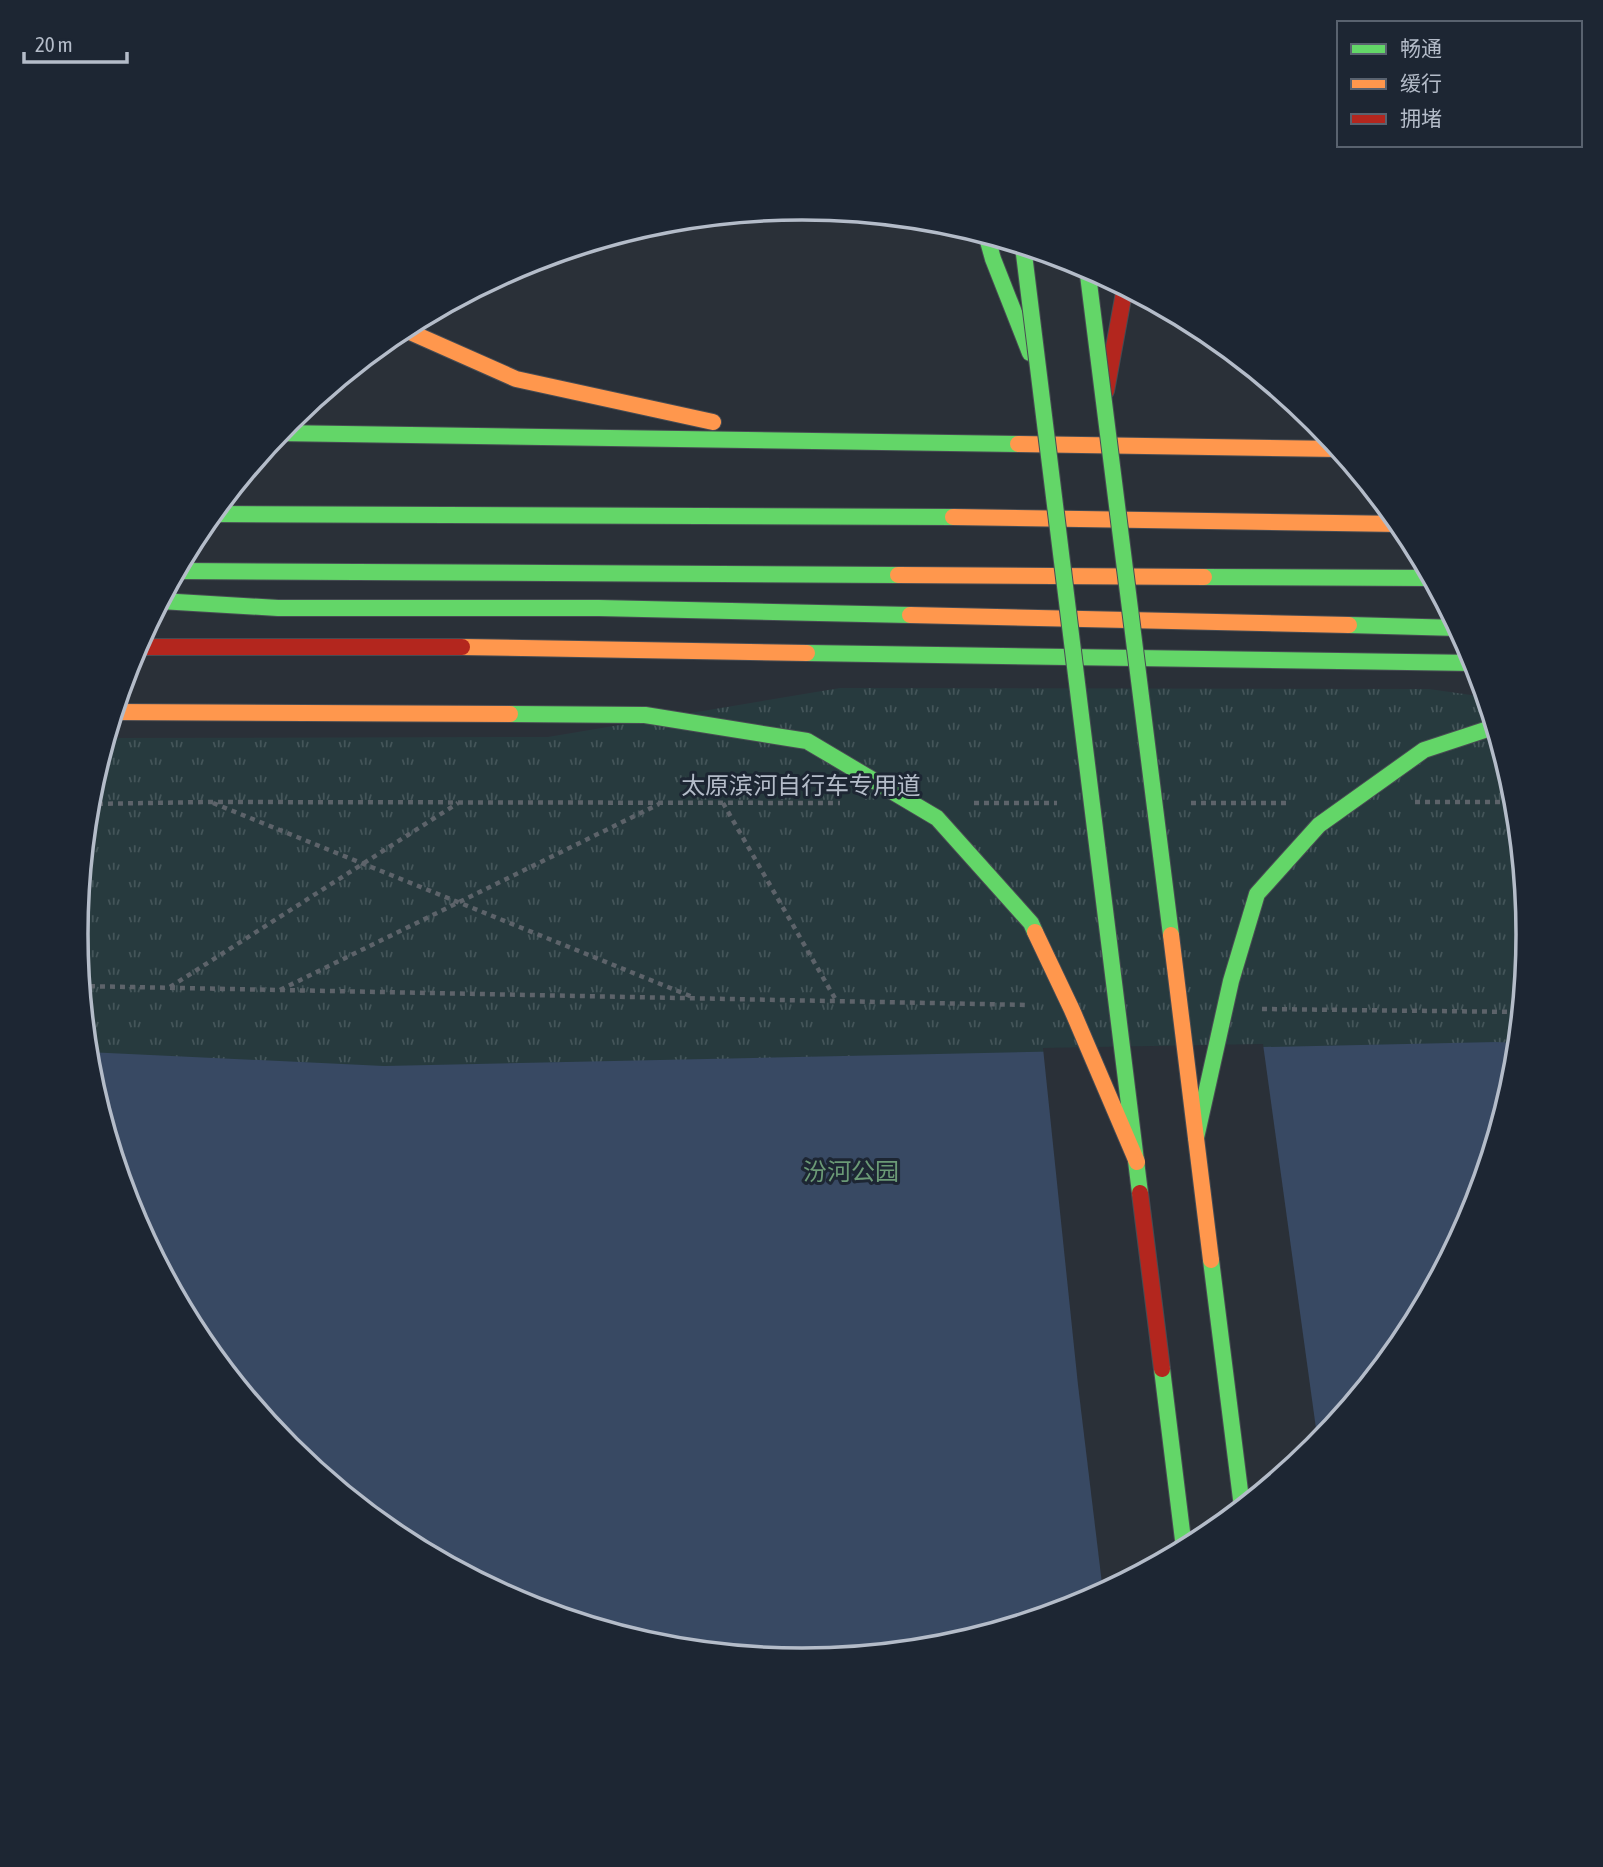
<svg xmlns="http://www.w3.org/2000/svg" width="1603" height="1867" font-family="'Asap Condensed','Noto Sans SC',sans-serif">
	<defs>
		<pattern id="park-tufts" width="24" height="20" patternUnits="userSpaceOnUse" patternTransform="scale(1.75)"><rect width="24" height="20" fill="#273a3e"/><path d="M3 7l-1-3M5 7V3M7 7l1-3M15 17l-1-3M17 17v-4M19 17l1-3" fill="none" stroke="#445559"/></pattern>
	</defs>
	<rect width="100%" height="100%" fill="#2a3038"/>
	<!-- park -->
	<path fill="url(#park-tufts)" d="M840,688l589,1 56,8 29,95 14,142 -14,142 -42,136 -67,125 -90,110 -110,91 -126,67 -136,41 -142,14 -142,-14 -136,-42 -125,-67 -110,-90 -91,-110 -67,-126 -41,-136 -14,-142 14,-142 17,-53 442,-1z"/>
	<!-- water -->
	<path fill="#384963" d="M1496,1042l21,1 -3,33 -42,136 -67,125 -90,110 -110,91 -126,67 -136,41 -142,14 -142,-14 -136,-42 -125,-67 -110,-90 -91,-110 -67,-126 -41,-136 -2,-23 297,14z"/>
	<!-- pier -->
	<path fill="#2a3038" d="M1263,1044l55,399 -113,95 -102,54 -25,-207 -35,-337z"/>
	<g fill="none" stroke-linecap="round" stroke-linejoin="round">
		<!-- fast casing -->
		<g stroke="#474c53" stroke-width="18">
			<g id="fast">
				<path d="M986,234l7,25 37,94"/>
				<path d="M277,433l741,11"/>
				<path d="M211,514l742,3"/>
				<path d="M176,571l722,4"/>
				<path d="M1204,577l227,1"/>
				<path d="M160,601l118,7h321l311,7"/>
				<path d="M1349,625l109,3"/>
				<path d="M807,653l668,10"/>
			</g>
		</g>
		<!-- slow casing -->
		<g stroke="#474c53" stroke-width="18">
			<g id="slow">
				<path d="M401,328l115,51 197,43"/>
				<path d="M1018,444l321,5"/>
				<path d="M953,517l447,7"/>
				<path d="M898,575l306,2"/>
				<path d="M910,615l439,10"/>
				<path d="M462,647l345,6"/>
			</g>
		</g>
		<!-- jam casing -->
		<g stroke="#474c53" stroke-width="18">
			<g id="jam">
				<path d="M1106,391l19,-104"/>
				<path d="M135,647h327"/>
			</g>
		</g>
		<!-- path -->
		<g stroke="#5d636a" stroke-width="4.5" stroke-dasharray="5 5" stroke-linecap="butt">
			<path d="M1415,802h100"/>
			<path d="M213,803l482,195"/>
			<path d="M723,803l114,199"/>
			<path d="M974,803h83"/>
			<path d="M1191,803h100"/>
			<path d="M88,804l121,-2 631,1"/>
			<path d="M80,986l949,19"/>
			<path d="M170,987l288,-184"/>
			<path d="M280,990l379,-186"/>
			<path d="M1262,1009l258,3"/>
		</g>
		<!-- fast -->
		<use href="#fast" stroke="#63d668" stroke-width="16"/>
		<!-- slow -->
		<use href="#slow" stroke="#ff974d" stroke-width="16"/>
		<!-- jam -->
		<use href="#jam" stroke="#b3261e" stroke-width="16"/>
		<!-- fast-bridge casing -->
		<g stroke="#484c53" stroke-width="18" stroke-linecap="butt">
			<g id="fast-bridge">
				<path d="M1023,246l117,947"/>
				<path d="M1087,267l84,668"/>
				<path d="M510,714l135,1 162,26 130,77 94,105 4,9"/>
				<path d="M1196,1138l35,-157 26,-87 62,-69 105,-75 70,-23"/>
				<path d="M1211,1260l31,247"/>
				<path d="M1162,1369l22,179"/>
			</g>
		</g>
		<!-- slow-bridge casing -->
		<g stroke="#484c53" stroke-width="18" stroke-linecap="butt">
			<g id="slow-bridge">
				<path d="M113,712l397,2"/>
				<path d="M1035,932l37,78 65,152"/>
				<path d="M1171,935l40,325"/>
			</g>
		</g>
		<!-- jam-bridge casing -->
		<g stroke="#484c53" stroke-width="18" stroke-linecap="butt">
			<path id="jam-bridge" d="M1140,1193l22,176"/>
		</g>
		<!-- fast-bridge -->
		<use href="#fast-bridge" stroke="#63d668" stroke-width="16"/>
		<!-- slow-bridge -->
		<use href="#slow-bridge" stroke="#ff974d" stroke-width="16"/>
		<!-- jam-bridge -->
		<use href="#jam-bridge" stroke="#b3261e" stroke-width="16"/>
	</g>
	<g text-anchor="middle" stroke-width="6" stroke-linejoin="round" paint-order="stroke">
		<!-- street labels -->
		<g font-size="24" fill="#b4bcc9" stroke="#1d2633">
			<text x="801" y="794">太原滨河自行车专用道</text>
		</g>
		<!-- park labels -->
		<g font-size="24" fill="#6b9a76" stroke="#1d2633">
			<text x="851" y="1180">汾河公园</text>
		</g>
	</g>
	<!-- crop -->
	<path d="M0 0H1603V1867H0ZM88 934a714 714 0 1 1 1428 0a714 714 0 1 1-1428 0Z" fill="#1d2633" fill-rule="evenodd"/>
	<path fill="none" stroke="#b4bcc9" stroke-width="3.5" d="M88 934a714 714 0 1 1 1428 0a714 714 0 1 1-1428 0Z"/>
	<!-- legend -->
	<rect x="1337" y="21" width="245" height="126" fill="#1d2633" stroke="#59626f" stroke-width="2"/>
	<rect x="1351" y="44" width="35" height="10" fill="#63d668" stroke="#59626f" stroke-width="2"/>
	<text x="1400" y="56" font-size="21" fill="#b4bcc9">畅通</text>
	<rect x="1351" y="79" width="35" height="10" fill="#ff974d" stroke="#59626f" stroke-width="2"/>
	<text x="1400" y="91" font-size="21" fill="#b4bcc9">缓行</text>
	<rect x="1351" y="114" width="35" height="10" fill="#b3261e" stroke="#59626f" stroke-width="2"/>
	<text x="1400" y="126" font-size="21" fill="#b4bcc9">拥堵</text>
	<!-- scale -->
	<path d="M24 52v10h103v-10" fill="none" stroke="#b4bcc9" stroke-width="3.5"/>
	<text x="35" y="52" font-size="21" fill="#b4bcc9" stroke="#1d2633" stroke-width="5" paint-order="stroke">20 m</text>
</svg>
